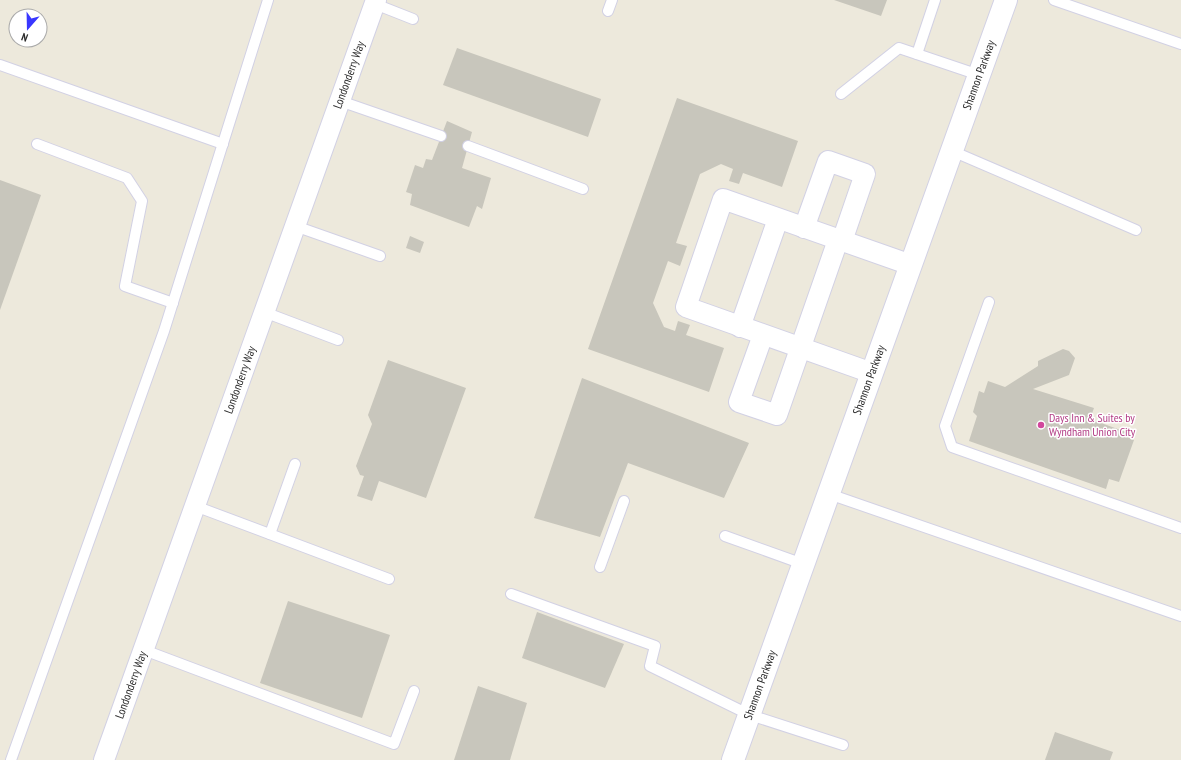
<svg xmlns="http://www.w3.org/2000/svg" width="1181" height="760" font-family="'PT Sans Narrow',sans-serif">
	<rect width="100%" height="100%" fill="#ede9dc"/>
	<!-- building -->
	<g fill="#c8c6bc">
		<path d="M834,0h53l-6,16z"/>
		<path d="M457,48l144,51 -13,38 -145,-52z"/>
		<path d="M677,98l121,43 -16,46 -39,-14 -4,11 -10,-3 4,-12 -12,-5 -21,10 -24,69 11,3 -7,20 -12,-5 -15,42 11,24 11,4 3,-10 12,4 -4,10 38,13 -15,44 -121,-43z"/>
		<path d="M447,121l25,11 -10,36 29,10 -9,31 -5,-3 -8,21 -59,-22 2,-11 -6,-2 9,-27 8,3 3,-9 6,1z"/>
		<path d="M0,180l41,15 -41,115z"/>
		<path d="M410,236l14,6 -4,11 -14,-5z"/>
		<path d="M1063,349l6,2 6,7 -6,17 -36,14 61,19 -4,11 36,13 -1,4 9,4 -15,42 -10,-3 -3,10 -137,-48 8,-25 -4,-4 6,-21 5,2 4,-12 17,6 33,-21v-5z"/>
		<path d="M388,360l78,28 -40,110 -47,-17 -7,20 -15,-5 7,-20 -4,-1 -4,-9 16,-42 -4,-9z"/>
		<path d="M582,378l167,65 -25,55 -96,-35 -28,74 -66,-19z"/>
		<path d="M288,601l102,34 -28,83 -102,-35z"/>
		<path d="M537,612l87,32 -19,44 -83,-30z"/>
		<path d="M478,686l49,17 -17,57h-56z"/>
		<path d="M1055,732l58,20 -3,8h-65z"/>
	</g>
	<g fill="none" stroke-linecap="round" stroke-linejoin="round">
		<!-- service casing -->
		<g stroke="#d2d1e4" stroke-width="12">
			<g id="service">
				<path d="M1054,0l127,44"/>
				<path d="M375,4l38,15"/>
				<path d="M608,11l4,-11"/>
				<path d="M917,54l18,-54"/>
				<path d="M0,65l223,79"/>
				<path d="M841,94l58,-46 80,27"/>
				<path d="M340,101l101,35"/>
				<path d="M37,144l90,34 15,23 -17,85 48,17"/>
				<path d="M468,146l115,43"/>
				<path d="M952,151l184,79"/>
				<path d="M295,226l85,30"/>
				<path d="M989,302l-44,124 7,21 229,81"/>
				<path d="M264,312l74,28"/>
				<path d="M829,494l352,122"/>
				<path d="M195,506l194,73"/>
				<path d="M270,534l25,-70"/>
				<path d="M725,536l78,28"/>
				<path d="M600,567l24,-66"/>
				<path d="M511,594l144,52 -5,20 100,49 93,30"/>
				<path d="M144,650l250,94 20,-53"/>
				<path d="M11,760l153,-429 104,-331"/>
			</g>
		</g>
		<!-- minor casing -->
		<g stroke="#d2d1e4" stroke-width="22">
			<g id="minor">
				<path d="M804,228l24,-67 37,13 -23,67"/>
				<path d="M740,327l38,-108"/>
				<path d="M763,335l-24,67 38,13 61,-175"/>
				<path d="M872,373l-186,-66 37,-108 188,66"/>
				<path d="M104,760l272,-760"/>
			</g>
		</g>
		<!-- tertiary casing -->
		<g stroke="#d2d1e4" stroke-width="24">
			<path id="tertiary" d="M733,760l273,-760"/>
		</g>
		<!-- service -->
		<use href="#service" stroke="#fff" stroke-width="10"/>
		<!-- minor -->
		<use href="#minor" stroke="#fff" stroke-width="20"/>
		<!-- tertiary -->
		<use href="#tertiary" stroke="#fff" stroke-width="22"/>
	</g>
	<!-- markers -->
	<circle fill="#d1479c" stroke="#fff" stroke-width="1.5" cx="1041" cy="425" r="4"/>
	<g text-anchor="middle" stroke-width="3" stroke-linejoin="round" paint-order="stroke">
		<!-- street labels -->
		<g font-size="12" fill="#2b2b2b" stroke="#fff">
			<text transform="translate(349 75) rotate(-70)" y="4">Londonderry Way</text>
			<text transform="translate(979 75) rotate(-70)" y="4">Shannon Parkway</text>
			<text transform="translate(240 380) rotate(-70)" y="4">Londonderry Way</text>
			<text transform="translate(869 380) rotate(-70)" y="4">Shannon Parkway</text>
			<text transform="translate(131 685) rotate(-70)" y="4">Londonderry Way</text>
			<text transform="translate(760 685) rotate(-70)" y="4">Shannon Parkway</text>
		</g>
		<!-- hotel labels -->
		<g font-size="12" fill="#b23c85" stroke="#fff" text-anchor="start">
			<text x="1049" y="422">Days Inn &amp; Suites by<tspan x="1049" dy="14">Wyndham Union City</tspan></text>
		</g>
	</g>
	<!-- north arrow -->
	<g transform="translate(28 28) rotate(200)"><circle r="19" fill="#ffffff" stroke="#aaaaaa"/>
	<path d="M0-3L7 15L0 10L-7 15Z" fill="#3937ff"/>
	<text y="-6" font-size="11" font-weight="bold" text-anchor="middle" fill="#2b2b2b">N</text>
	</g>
</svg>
